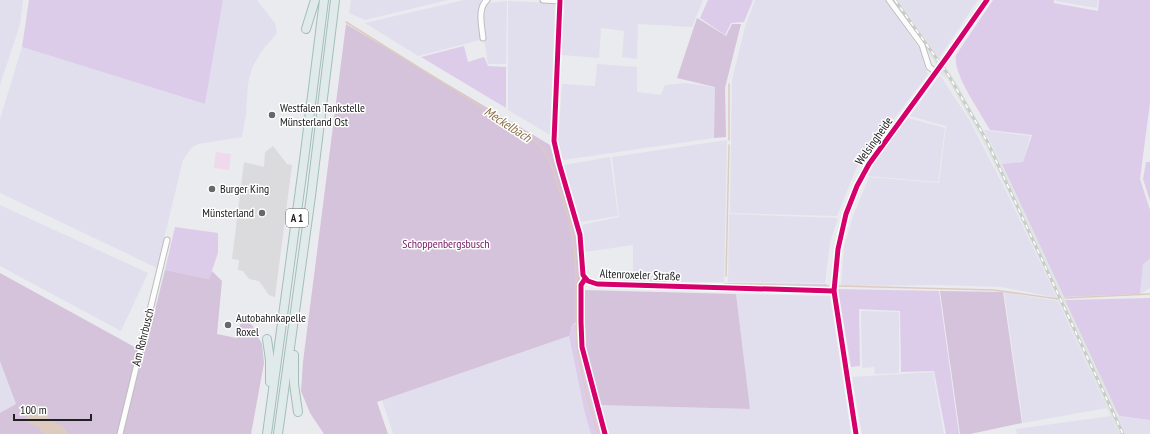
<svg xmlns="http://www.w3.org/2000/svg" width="1150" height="434" font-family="'PT Sans Narrow',sans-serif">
	<rect width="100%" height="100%" fill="#eaebee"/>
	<!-- industrial -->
	<path fill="#dee6e2" d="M892,0h7l54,77 49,87 115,247v6l8,17h-6l-62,-137 -49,-105 -26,-52 -35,-62 -7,-4 1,-3 -4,-6z"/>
	<!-- farmland -->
	<g fill="#e1dfed">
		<path d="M0,0h23l-3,25 -20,60z"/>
		<path d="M223,0h34l18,23 2,10 -16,19 -9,16 -4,15 -2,31 -4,23 -44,7 -7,4 -8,12 -26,108 -157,-75v-74l22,-72 183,57z"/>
		<path d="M351,0h97l-83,20 -16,-7z"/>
		<path d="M464,0h17l-1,8v32l-62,16 -53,-33z"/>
		<path d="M562,0h141l-11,27 -54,-3 -1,35 -15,-2 2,-26 -23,-3 -2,30 -38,-3z"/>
		<path d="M755,0h130l36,51 3,14 4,9 -72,95 -19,47 -107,-3 2,-133 13,-53z"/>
		<path d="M899,0h79l-39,58z"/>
		<path d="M1056,0h42l-1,8 -42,-7z"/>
		<path d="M507,1l-1,63h-18l-4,-25v-31l4,-5z"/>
		<path d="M508,1l47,2 -5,132 -42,-25z"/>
		<path d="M597,64l40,3v25l24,3 4,-10 20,-2 30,4 -1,51 -151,22 -5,-19 4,-57 33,2z"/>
		<path d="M940,75l30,46 36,70 51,107 -55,-11 -61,-2 -100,1 3,-40 9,-30 16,-39 70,6 7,-57 -36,-10z"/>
		<path d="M908,118l37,10 -7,54 -71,-6 16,-27z"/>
		<path d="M984,130l46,6 -7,27 -21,1z"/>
		<path d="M727,140l-3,142h-91v-37l-48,7 -3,-27 37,-8 -7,-60z"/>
		<path d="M610,157l8,59 -37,6 -17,-57z"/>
		<path d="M0,205l148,68 -27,58 -121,-65z"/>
		<path d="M729,214l109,4 -8,25 -5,40 -97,-1z"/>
		<path d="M1150,259v29l-10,6 3,-30z"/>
		<path d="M1004,292l54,9 49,107 -84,15z"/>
		<path d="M736,294l94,2 21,138h-245l-8,-29 152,4z"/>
		<path d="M861,311l38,1v61l-24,1 -1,-7 -12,1z"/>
		<path d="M569,336l16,78 6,20h-198l-11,-34z"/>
		<path d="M0,361l16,43 -16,9z"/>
		<path d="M933,372l11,62h-82l-10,-57z"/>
		<path d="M1111,416l8,18h-102l-1,-5z"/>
		<path d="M1117,416l33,4v14h-25z"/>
	</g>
	<!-- grass -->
	<g fill="#ddcce9">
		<path d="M29,0h194l-18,104 -183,-57z"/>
		<path d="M708,0h45l-9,22 -13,1 -6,12 -25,-17z"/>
		<path d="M993,0h61v3l44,8 1,-11h51v103l-10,76 10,31v49l-7,5 -3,30 -76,3 -62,-133 21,-2 9,-27 -42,-5c-9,-17 -38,-57 -34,-75z"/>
		<path d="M464,46l4,16 16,-5 4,9 18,1v41l-85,-51z"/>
		<path d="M1146,162h4v39l-7,-22z"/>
		<path d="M175,227l43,6v20l-9,26 -44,-9z"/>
		<path d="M729,283l98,1 -1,4 -97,-2z"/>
		<path d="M838,289l101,2 20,143h-13l-12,-63 -33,1 -1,-61 -41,-2 1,57 -9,1z"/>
		<path d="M1150,298v122l-31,-4 -54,-116z"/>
		<path d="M574,324h6l1,23 23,87h-13l-6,-20 -16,-78 3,-11z"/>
	</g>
	<!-- forest -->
	<g fill="#d5c2db">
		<path d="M697,18l29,18 6,-12h9l-16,64 1,49 -12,1 1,-51 -38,-9z"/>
		<path d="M346,24l204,121 26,92 4,37v46l-8,5 -3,11 -192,66 11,32h-64l-14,-21 -9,-22 2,-29z"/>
		<path d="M165,270l44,9 3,-8 10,10 -5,53 19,4 6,-19 10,6 5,10 5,9 2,19 -13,71h-183c-6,-10 -16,-11 -24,-19 -4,-4 -6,-9 -11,-11l-5,3 -1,4 1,10 10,5 5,6v2h-43v-21l16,-9 -16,-43v-88l140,77h5z"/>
		<path d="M582,290l154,4 14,115 -152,-4 -14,-58z"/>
		<path d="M940,291l63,1 19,131 -52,11h-10z"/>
	</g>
	<!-- park -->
	<path fill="#f0d9ed" d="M216,152l15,2 -2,16 -15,-2z"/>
	<!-- parking -->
	<path fill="#dbdbdd" d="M273,146l14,18 5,1 -17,132 -6,-2 -10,-14 -10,-2 -6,-8 -5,-1 1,-10 -7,-1 12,-97 20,5 1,-15z"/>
	<!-- water -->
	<path fill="#decbc0" d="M33,404l2,1c5,5 10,11 16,15 9,6 11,3 17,14h-25v-2c-4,-4 -6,-8 -12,-7l-3,-4 -1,-10 1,-4z"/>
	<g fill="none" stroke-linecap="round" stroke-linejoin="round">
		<!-- stream -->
		<g stroke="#decbc0" stroke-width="1.5">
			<path d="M346,22l184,115c18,12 22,29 28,49 7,20 14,40 16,62 4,31 1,63 3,94 3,31 12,62 21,92"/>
			<path d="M729,84v56"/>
			<path d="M726,276l3,-131"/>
			<path d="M725,284l104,2"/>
			<path d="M839,286l155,4 64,9"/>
			<path d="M1065,298l85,-4"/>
		</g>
		<!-- minor casing -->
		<g stroke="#bdbdbf" stroke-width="7">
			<g id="minor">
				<path d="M543,0l17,1"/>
				<path d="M560,0l-6,141 5,22 21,72 3,40 5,6 9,3 237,7"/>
				<path d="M889,0l33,45 7,22 7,5"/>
				<path d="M483,38c-1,-11 -6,-30 4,-38"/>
				<path d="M120,434l47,-194"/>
				<path d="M856,434l-22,-143 4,-42 8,-35 11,-28 12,-22 78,-107 40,-57"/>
			</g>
		</g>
		<!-- highway casing -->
		<g stroke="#a2bfba" stroke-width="10">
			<g id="highway">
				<path d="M306,29l9,-29"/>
				<path d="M267,339l3,21v22"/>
				<path d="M294,355v29l4,28"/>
				<path d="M267,434l37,-274 20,-160"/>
				<path d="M278,434l33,-238 24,-196"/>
			</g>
		</g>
		<!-- minor -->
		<use href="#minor" stroke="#fcfcfc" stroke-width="5"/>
		<!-- highway -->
		<use href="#highway" stroke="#e1eaea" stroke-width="8"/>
		<!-- rail casing -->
		<g stroke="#cbcbcb" stroke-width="3">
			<path id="rail" d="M895,0l54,76 38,65 136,293"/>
		</g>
		<!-- rail -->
		<use href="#rail" stroke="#fff" stroke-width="1.5" stroke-dasharray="4.5" stroke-linecap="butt"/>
		<!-- cycleway casing -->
		<g stroke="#fff" stroke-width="8">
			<g id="cycleway">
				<path d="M560,0l-6,141 5,22 21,72 3,40 5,6 9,3 237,7"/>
				<path d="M585,279l-4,6v37l1,25 23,87"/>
				<path d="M856,434l-22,-143 4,-42 8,-35 11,-28 12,-22 78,-107 40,-57"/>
			</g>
		</g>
		<!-- cycleway -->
		<use href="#cycleway" stroke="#d6006c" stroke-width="5"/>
	</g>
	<!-- markers -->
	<g fill="#676869" stroke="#fff" stroke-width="1.5">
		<circle cx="272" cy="115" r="4"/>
		<circle cx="212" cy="189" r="4"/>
		<circle cx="262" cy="213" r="4"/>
		<circle cx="228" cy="325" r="4"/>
	</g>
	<g text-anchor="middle" stroke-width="3" stroke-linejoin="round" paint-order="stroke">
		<!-- shield labels -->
		<rect fill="#fff" stroke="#646464" stroke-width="1" x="286" y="209" width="22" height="18" rx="3"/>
		<g font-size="11" font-weight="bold" fill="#212121">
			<text x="297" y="222">A 1</text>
		</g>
		<!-- poi labels -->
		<g font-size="12" fill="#212121" stroke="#fff" text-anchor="start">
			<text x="280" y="112">Westfalen Tankstelle<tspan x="280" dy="14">Münsterland Ost</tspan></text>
			<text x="220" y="193">Burger King</text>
			<text x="254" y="217" text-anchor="end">Münsterland</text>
			<text x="236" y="322">Autobahnkapelle<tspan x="236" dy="14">Roxel</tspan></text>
		</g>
		<!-- street labels -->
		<g font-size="12" fill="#212121" stroke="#fff">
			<text transform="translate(874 141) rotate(-55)" y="4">Welsingheide</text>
			<text transform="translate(640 275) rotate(2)" y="4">Altenroxeler Straße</text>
			<text transform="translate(143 337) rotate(-76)" y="4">Am Rohrbusch</text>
		</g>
		<!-- park labels -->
		<g font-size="12" fill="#771763" stroke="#fff">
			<text x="446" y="248">Schoppenbergsbusch</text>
		</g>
		<!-- water labels -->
		<g font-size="13" font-style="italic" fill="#8a7147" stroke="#fff">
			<text transform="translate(508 124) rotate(33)" y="5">Meckelbach</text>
		</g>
	</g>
	<!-- scale -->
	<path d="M14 414v6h77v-6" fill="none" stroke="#212121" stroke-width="2"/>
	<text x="20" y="414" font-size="12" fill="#212121" stroke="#ffffff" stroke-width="3" paint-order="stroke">100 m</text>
</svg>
